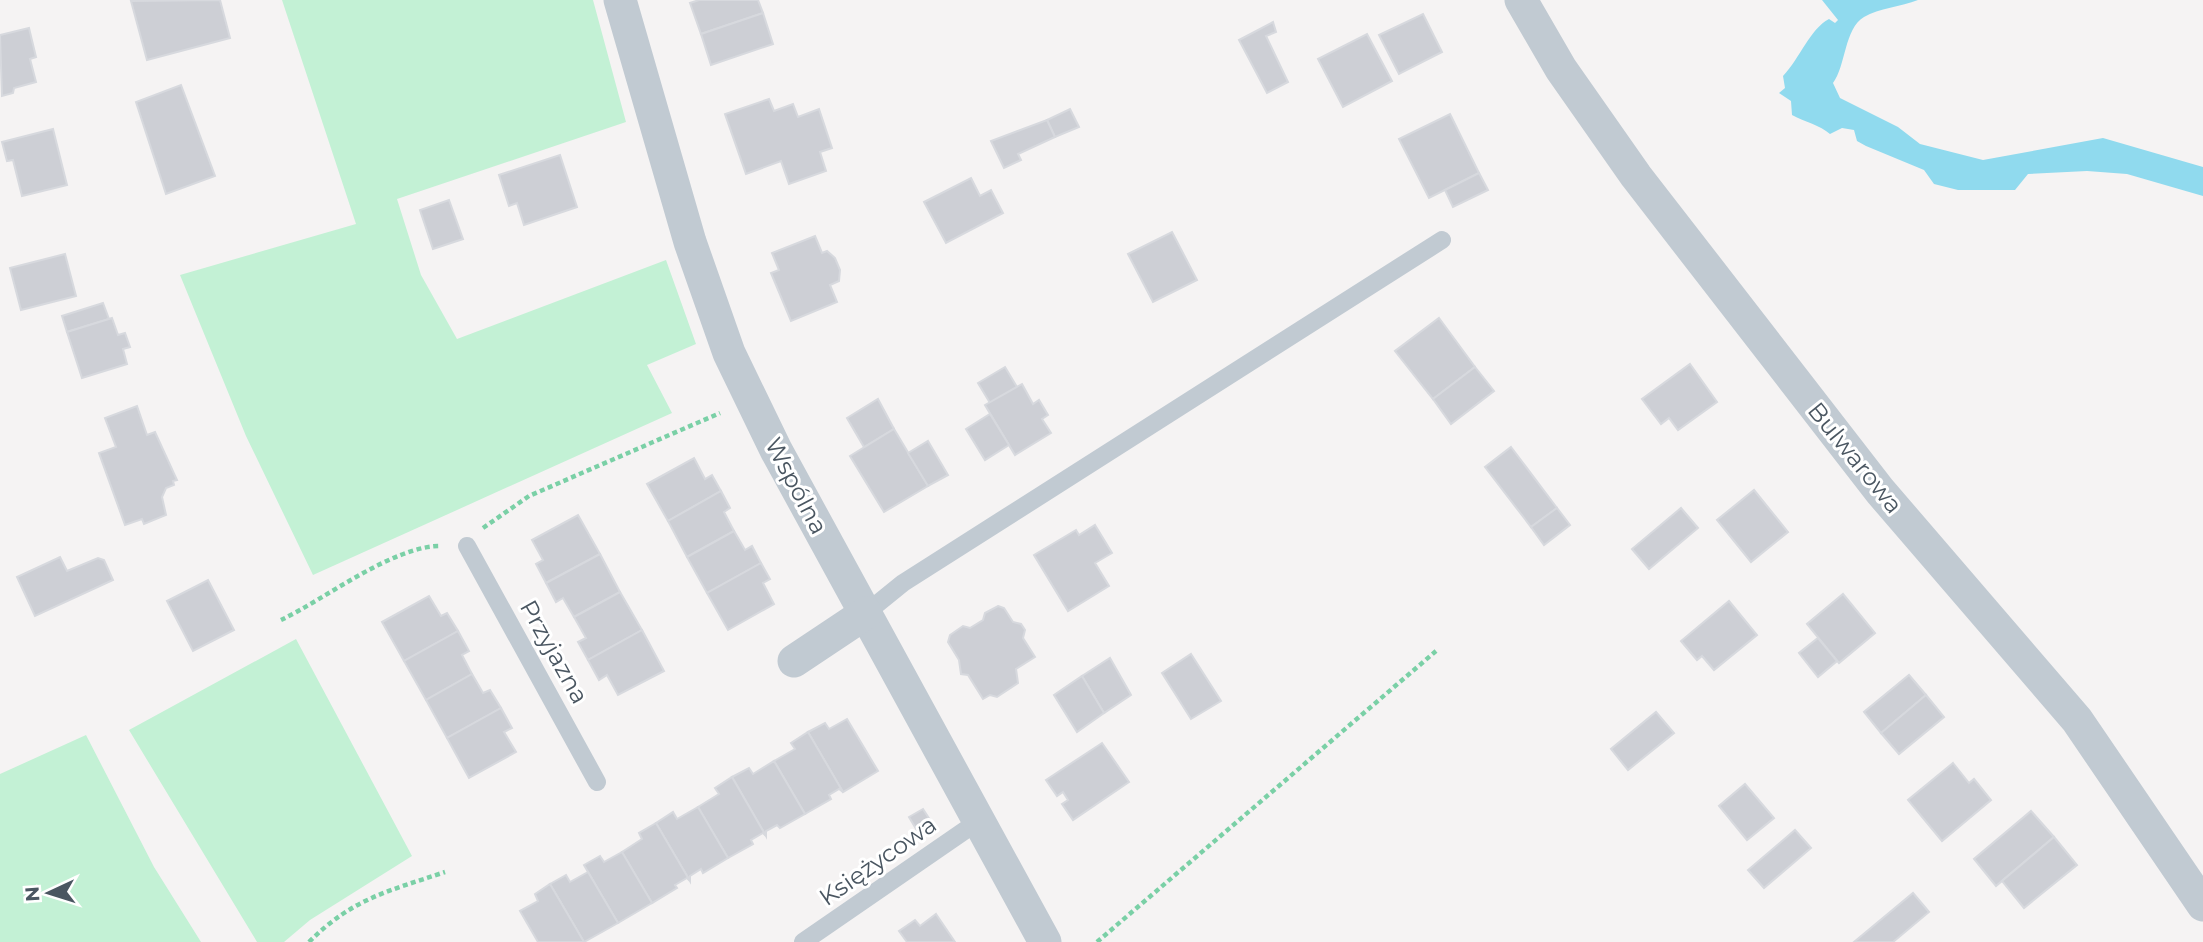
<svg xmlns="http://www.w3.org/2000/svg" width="2203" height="942" font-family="Montserrat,sans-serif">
	<rect width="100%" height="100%" fill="#f5f3f3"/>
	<!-- green -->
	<g fill="#c3f1d5">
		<path d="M282,0h311l33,122 -229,77 24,76 36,64 209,-79 30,84 -49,21 25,48 -359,162 -67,-139 -66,-161 176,-51z"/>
		<path d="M296,639l116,217 -102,64 -26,22h-27l-128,-212z"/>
		<path d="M86,735l68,132 47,75h-201v-168z"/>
	</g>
	<!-- water -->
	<path fill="#90daee" d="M1822,0h96c-17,7 -39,8 -54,17 -20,12 -18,49 -31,66l7,15 58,29 22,17 63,16 120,-22 100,29v29l-76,-22 -40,-3 -59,3 -13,16h-57l-24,-6 -10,-14 -58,-24 -9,-5 -3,-11 -12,-2 -12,6c-10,-9 -25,-12 -38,-19l-1,-14 -12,-8 6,-5 -2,-12c17,-18 27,-47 46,-57l6,4 3,-3z"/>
	<!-- building -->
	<g fill="#cdcfd5" stroke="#d7d9de" stroke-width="2">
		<path d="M220,0l10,38 -83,22 -16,-59z"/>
		<path d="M699,0h59l5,13 -62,21 -11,-31z"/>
		<path d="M763,13l10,31 -62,21 -10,-31z"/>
		<path d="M1423,14l19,38 -43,22 -20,-39z"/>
		<path d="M1273,22l3,10 -10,4 22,46 -21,11 -28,-53z"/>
		<path d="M29,28l7,29 -6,2 6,23 -22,6 -1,5 -11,3 -2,-61z"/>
		<path d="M1367,34l25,47 -49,26 -25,-48z"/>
		<path d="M181,85l34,91 -49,18 -30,-92z"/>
		<path d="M769,99l5,12 19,-7 5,13 21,-8 13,39 -12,4 6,19 -37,13 -8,-23 -35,13 -21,-60z"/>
		<path d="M1070,109l9,18 -24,10 -8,-17z"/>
		<path d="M1450,114l29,59 -50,25 -30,-59z"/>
		<path d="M1047,120l8,17 -37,17 3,6 -17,8 -13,-27z"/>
		<path d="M53,129l14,56 -45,11 -9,-36 -6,1 -5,-19z"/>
		<path d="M560,155l17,52 -53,18 -7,-22 -8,3 -10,-31z"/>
		<path d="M1479,173l9,17 -35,17 -8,-17z"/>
		<path d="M971,178l9,18 11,-6 12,23 -57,30 -22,-41z"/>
		<path d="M449,200l14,39 -30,10 -13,-39z"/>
		<path d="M1172,232l25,48 -44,22 -25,-48z"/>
		<path d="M815,236l7,17 5,-2 8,7 5,12 -1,11 -9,4 7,17 -46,19 -20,-48 8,-3 -7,-17z"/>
		<path d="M65,254l11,42 -55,14 -11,-42z"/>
		<path d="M103,303l6,16 -42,13 -5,-16z"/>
		<path d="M112,318l6,17 7,-2 5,14 -7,2 4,15 -45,14 -15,-46z"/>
		<path d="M1439,318l36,49 -42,32 -38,-48z"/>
		<path d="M1690,364l27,38 -39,28 -9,-12 -8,6 -19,-25z"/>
		<path d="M1005,367l12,20 -27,16 -12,-20z"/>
		<path d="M1475,367l19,24 -43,33 -18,-25z"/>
		<path d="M1022,384l11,20 6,-4 9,15 -6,4 9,14 -36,22 -30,-50z"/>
		<path d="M878,399l16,30 -30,18 -17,-29z"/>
		<path d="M137,406l10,29 8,-3 22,48 -4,1 1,4 -8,3 -4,9 4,18 -22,9 -2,-5 -17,6 -26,-72 17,-6 -11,-29z"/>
		<path d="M990,414l19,31 -24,15 -19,-31z"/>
		<path d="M894,429l34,57 -44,26 -34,-56z"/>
		<path d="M928,441l20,34 -20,11 -20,-33z"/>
		<path d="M1511,447l46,61 -26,19 -46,-60z"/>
		<path d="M694,458l11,21 7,-4 9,16 -53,30 -21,-37z"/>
		<path d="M1754,490l34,42 -37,30 -34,-42z"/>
		<path d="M721,491l9,17 -6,4 10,19 -47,26 -19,-36z"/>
		<path d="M1557,508l13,17 -26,20 -13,-18z"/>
		<path d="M1681,508l17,20 -49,41 -17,-20z"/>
		<path d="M578,515l22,39 -54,29 -10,-19 7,-4 -11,-20z"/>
		<path d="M1095,525l17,28 -17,10 14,23 -41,25 -34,-56 42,-25 3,5z"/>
		<path d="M734,531l11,19 7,-4 9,17 -54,30 -20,-36z"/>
		<path d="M600,554l20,38 -46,25 -11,-19 -7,4 -10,-19z"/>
		<path d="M60,557l7,14 31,-13 6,2 9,20 -78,36 -18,-39z"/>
		<path d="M761,563l9,16 -7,4 11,21 -46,26 -21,-37z"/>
		<path d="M208,580l26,50 -41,21 -26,-50z"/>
		<path d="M620,592l22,38 -54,30 -10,-18 8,-4 -12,-21z"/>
		<path d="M1843,594l32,39 -36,30 -32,-39z"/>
		<path d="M429,596l12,20 6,-3 11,18 -54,30 -22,-39z"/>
		<path d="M1729,601l28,34 -43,35 -12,-14 -5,4 -16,-19z"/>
		<path d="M998,606l6,2 9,14 8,2 4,6 -2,8 12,19 -19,12 2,14 -21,14 -7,-2 -7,4 -15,-24 -7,-1 -2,-14 -11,-18 2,-7 13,-9 7,2 13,-8 2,-7z"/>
		<path d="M642,630l22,41 -46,24 -11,-20 -8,5 -11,-20z"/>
		<path d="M458,631l11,20 -7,4 10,19 -46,26 -22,-39z"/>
		<path d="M1818,638l19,23 -19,16 -19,-24z"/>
		<path d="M1191,654l30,47 -30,18 -29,-46z"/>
		<path d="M1110,658l21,37 -27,18 -22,-37z"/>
		<path d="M472,674l11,19 7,-3 11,18 -54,30 -21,-38z"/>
		<path d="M1909,675l17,20 -45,38 -17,-21z"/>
		<path d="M1082,676l22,37 -27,19 -23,-37z"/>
		<path d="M1926,695l18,22 -45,37 -18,-21z"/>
		<path d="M501,708l11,20 -8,4 12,20 -47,26 -22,-40z"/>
		<path d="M1656,712l18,21 -46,37 -17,-21z"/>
		<path d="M847,719l31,52 -35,21 -35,-60 17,-9 4,6z"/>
		<path d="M808,732l35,60 -4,-3 -10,6 2,4 -26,15 -31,-53 21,-12 -4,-6z"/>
		<path d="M1102,743l27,39 -56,38 -11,-16 6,-4 -5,-8 -6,4 -11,-16z"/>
		<path d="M774,761l31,53 -25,14 -3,-3 -11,6v5l-34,-59 17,-9 4,6z"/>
		<path d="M1953,763l16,20 5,-4 17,21 -49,41 -34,-41z"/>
		<path d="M732,777l34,59 -3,-3 -12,7 2,4 -25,14 -30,-51 21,-13 -4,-6z"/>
		<path d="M1745,784l29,34 -27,22 -28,-34z"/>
		<path d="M698,807l30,51 -25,15 -2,-4 -11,7v5l-34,-58 17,-11 4,7z"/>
		<path d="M923,809l9,14 -14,9 -9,-15z"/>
		<path d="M2031,811l23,26 -58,49 -22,-27z"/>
		<path d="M656,823l34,58 -3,-3 -12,7 2,3 -25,15 -30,-51 20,-13 -3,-6z"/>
		<path d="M1795,830l16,18 -47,40 -16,-18z"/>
		<path d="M2054,837l23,28 -53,43 -22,-27z"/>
		<path d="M622,852l30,51 -34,20 -34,-58 16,-9 4,6z"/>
		<path d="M588,872l30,51 -34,19 -34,-58 16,-9 4,7z"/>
		<path d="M550,884l34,58h-46l-18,-31 18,-10 -3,-7z"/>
		<path d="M1913,893l16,19 -36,30h-39z"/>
		<path d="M936,914l19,28h-48l-8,-11 16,-11 5,6z"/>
	</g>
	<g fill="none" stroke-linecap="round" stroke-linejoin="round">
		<!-- path -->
		<g stroke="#7ad0a6" stroke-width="4.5" stroke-dasharray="5 3.5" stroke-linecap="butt">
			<path d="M483,528l46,-32 191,-83"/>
			<path d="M281,620c44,-21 112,-74 159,-74"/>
			<path d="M309,942c44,-44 80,-51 136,-70"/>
			<path d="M1097,942l339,-291"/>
		</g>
		<!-- lane -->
		<g stroke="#c1cad2" stroke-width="18">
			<path d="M467,546l130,236"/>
			<path d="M866,613l37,-30 539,-343"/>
			<path d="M803,942l177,-122"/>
		</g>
		<!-- street -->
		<g stroke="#c1cad2" stroke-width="33">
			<path d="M620,0l70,242 39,111 47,97 269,492"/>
			<path d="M1521,0l40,69 75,107 244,315 197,229 126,185"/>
			<path d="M794,661l72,-48"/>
		</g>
	</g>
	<g text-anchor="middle" stroke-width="6" stroke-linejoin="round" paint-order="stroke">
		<!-- street labels -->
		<g font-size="24" fill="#4a5661" stroke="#fff">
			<text transform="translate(1855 458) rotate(51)" y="8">Bulwarowa</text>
			<text transform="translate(796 486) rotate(62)" y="8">Wspólna</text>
			<text transform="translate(554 652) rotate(61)" y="8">Przyjazna</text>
			<text transform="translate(878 861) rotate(-35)" y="8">Księżycowa</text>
		</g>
	</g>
	<!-- north arrow -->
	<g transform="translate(49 893) rotate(266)" stroke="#ffffff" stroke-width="5" paint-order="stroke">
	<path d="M0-5L12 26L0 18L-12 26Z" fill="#4a5661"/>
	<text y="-10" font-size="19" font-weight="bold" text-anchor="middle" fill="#4a5661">N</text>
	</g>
</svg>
